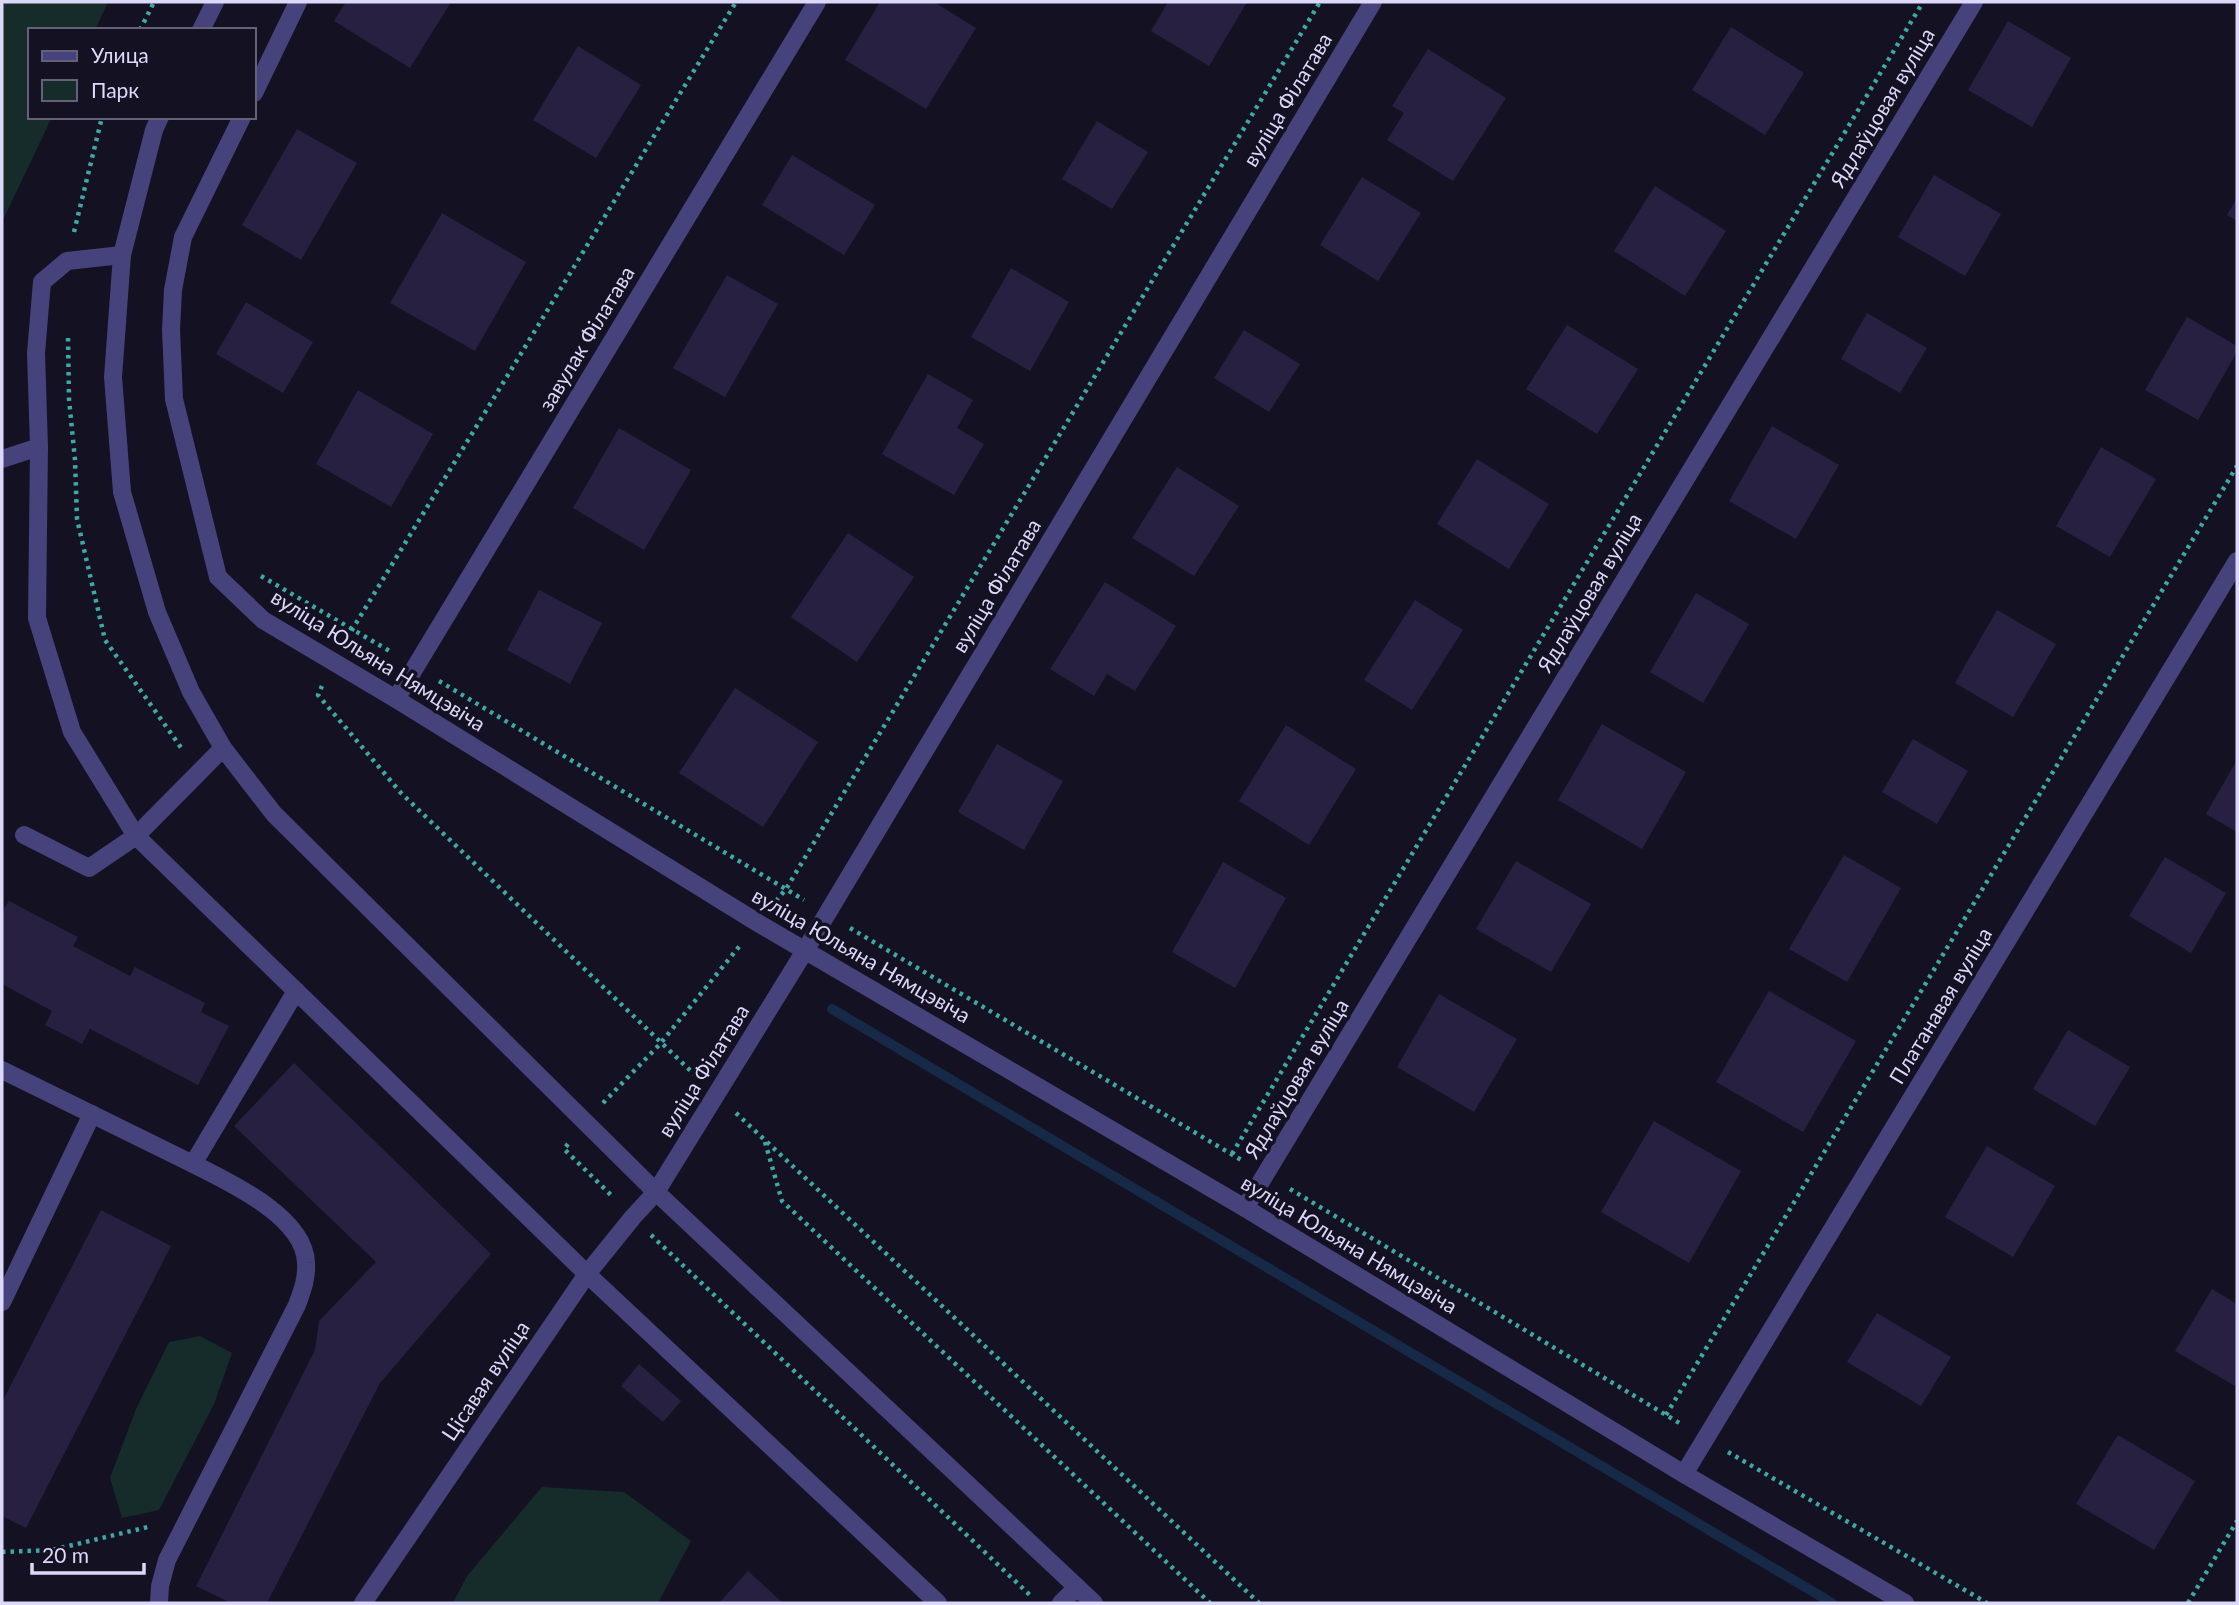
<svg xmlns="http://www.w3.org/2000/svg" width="2239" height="1605" font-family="Lato,sans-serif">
	<rect width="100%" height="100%" fill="#141122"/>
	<!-- green -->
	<g fill="#152c2b">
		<path d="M2,2h106l-13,28h-65v87h22l-50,105z"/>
		<path d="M200,1336l32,17 -18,51 -55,106 -37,8 -12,-40 26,-69 33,-67z"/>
		<path d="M542,1487l82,5 67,49 -33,62h-205l14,-27z"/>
	</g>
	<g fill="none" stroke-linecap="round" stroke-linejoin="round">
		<!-- stream -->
		<path stroke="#162947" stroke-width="10" d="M832,1009l1000,594"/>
	</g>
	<!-- building -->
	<g fill="#272041">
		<path d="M346,2h105l-41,66 -76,-47z"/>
		<path d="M880,2h54l42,26 -50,81 -81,-49z"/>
		<path d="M1168,2h79l-38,64 -58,-35z"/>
		<path d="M2008,21l63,37 -39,69 -64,-37z"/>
		<path d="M1731,27l73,46 -39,62 -73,-45z"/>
		<path d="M578,46l63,39 -45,73 -63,-38z"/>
		<path d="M1428,49l78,49 -53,83 -66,-41 17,-27 -12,-7z"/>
		<path d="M1097,121l51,31 -36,57 -50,-30z"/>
		<path d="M297,129l60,34 -56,97 -59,-35z"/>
		<path d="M792,155l83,50 -31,50 -82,-50z"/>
		<path d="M1934,175l67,39 -36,62 -67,-39z"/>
		<path d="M1362,177l59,36 -43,68 -58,-36z"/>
		<path d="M1655,186l71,45 -41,65 -71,-45z"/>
		<path d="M2237,198v23l-10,-6z"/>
		<path d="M442,213l84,49 -51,89 -85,-48z"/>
		<path d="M1011,268l58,34 -39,69 -59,-34z"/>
		<path d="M727,275l51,29 -53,93 -52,-29z"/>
		<path d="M246,302l67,40 -30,51 -67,-39z"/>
		<path d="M1867,313l60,35 -27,45 -59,-34z"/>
		<path d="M2187,317l50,29v6l-39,68 -53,-30z"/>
		<path d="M1567,325l71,44 -41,65 -71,-45z"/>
		<path d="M1244,330l56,34 -31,48 -55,-34z"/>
		<path d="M928,374l45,26 -16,28 27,16 -30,51 -72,-41z"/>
		<path d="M358,390l75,44 -42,73 -75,-43z"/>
		<path d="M1772,426l67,39 -43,74 -67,-38z"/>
		<path d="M619,428l72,42 -47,80 -71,-42z"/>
		<path d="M2101,447l55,32 -46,78 -54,-31z"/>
		<path d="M1477,459l72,45 -40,65 -72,-45z"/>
		<path d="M1177,467l62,39 -45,70 -62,-38z"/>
		<path d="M848,533l66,44 -57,85 -66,-45z"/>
		<path d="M1105,582l71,44 -41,65 -28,-17 -13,22 -44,-27z"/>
		<path d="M539,590l63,33 -32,61 -63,-34z"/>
		<path d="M1696,593l53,31 -46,79 -53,-31z"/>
		<path d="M1415,600l48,30 -51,80 -48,-30z"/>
		<path d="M1997,610l59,34 -43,73 -58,-34z"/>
		<path d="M735,688l83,54 -55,85 -84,-54z"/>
		<path d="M1602,724l84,48 -44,77 -84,-49z"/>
		<path d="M1286,725l70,44 -47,76 -70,-44z"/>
		<path d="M1913,739l55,32 -31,53 -55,-32z"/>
		<path d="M997,744l66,37 -39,69 -66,-38z"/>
		<path d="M2237,760v72l-31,-18z"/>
		<path d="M1844,855l57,33 -54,94 -58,-33z"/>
		<path d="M2165,857l61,36 -35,60 -62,-37z"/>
		<path d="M1516,861l75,43 -40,68 -75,-43z"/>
		<path d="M1223,862l63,36 -51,90 -63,-36z"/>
		<path d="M9,901l69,36 -5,9 57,30 5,-9 70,36 -4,9 28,14 -31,59 -108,-56 -8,15 -37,-19 7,-14 -50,-27v-74h1z"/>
		<path d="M1769,991l87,50 -53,91 -87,-50z"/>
		<path d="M1439,994l78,45 -43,73 -77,-45z"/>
		<path d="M2068,1030l62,37 -35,59 -62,-37z"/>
		<path d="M294,1063l197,191 -111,129 -113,220h-36l-35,-17 119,-236 4,-29 57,-59 -142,-136z"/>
		<path d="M1654,1121l87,50 -52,92 -88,-51z"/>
		<path d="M1987,1146l68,40 -42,71 -68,-40z"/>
		<path d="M101,1210l70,36 -145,282 -24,-12v-114z"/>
		<path d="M2212,1289l25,15v78l-2,4 -60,-35z"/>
		<path d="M1877,1313l74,44 -30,49 -74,-44z"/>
		<path d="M639,1364l42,37 -18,21 -42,-36z"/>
		<path d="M2118,1435l77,46 -41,69 -78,-46z"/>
		<path d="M748,1571l35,32h-64z"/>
	</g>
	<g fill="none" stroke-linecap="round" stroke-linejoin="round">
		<!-- path -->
		<g stroke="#3ea8a3" stroke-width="4.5" stroke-dasharray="3.5 5" stroke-linecap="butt">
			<path d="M140,30l14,-28"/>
			<path d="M74,232l28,-115"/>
			<path d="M68,338l1,61 6,61 2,59 28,121 77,109"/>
			<path d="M261,576l132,77"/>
			<path d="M347,638l389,-636"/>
			<path d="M439,681l365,219"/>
			<path d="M322,686l-4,9 83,98 295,283"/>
			<path d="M776,901l10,-12 534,-887"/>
			<path d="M850,928l393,233"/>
			<path d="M603,1103l57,-59 82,-101"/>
			<path d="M736,1113l523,490"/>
			<path d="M765,1142l17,59 428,402"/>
			<path d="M568,1144l-4,5 49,48"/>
			<path d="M1232,1154l691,-1152"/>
			<path d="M1290,1189l391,235"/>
			<path d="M651,1235l382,363"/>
			<path d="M1666,1415l571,-949"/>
			<path d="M1728,1452l259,151"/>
			<path d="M2,1552l50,-2 100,-24"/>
			<path d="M2188,1603l49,-82"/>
		</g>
		<!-- minor -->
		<g stroke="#45427c" stroke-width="18">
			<path d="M201,30l14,-28"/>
			<path d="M254,93l44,-91"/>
			<path d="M160,117l-6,13 -32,125 -9,122 9,115 35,120 34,80 32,56 51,66 382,378 438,411"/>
			<path d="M242,117l-59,120 -10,53 -2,40 3,69 44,178 45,43 133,79 362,224 487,285 439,266 221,129"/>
			<path d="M2,459l37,-12"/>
			<path d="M396,699l421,-697"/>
			<path d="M223,748l-87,88 160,155"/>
			<path d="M24,835l65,33 47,-32 -64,-104 -35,-114 2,-171 -3,-94 6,-71 25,-21 55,-6"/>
			<path d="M2,1070l191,94 103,-173 291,283 351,329"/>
			<path d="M1245,1208l729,-1206"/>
			<path d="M2,1302l90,-188"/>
			<path d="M1684,1474l553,-913"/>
			<path d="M159,1603l1,-17 7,-26 130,-255c5,-14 10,-26 9,-42 -1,-46 -77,-81 -113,-99"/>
			<path d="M363,1603l224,-329 46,-57 23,-25 150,-243 567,-947"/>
			<path d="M1061,1603l16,-16"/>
		</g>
	</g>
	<g text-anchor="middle" stroke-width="7" stroke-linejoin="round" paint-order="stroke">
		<!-- street labels -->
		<g font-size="21" fill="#dcd8fa" stroke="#141122">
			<text transform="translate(1288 100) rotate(-59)" y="7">вуліца Філатава</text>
			<text transform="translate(1883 108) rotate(-59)" y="7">Ядлаўцовая вуліца</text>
			<text transform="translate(587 339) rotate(-59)" y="7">завулак Філатава</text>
			<text transform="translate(997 586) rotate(-59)" y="7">вуліца Філатава</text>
			<text transform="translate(1590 593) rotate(-59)" y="7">Ядлаўцовая вуліца</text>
			<text transform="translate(378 661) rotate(32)" y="7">вуліца Юльяна Нямцэвіча</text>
			<text transform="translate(861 956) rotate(30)" y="7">вуліца Юльяна Нямцэвіча</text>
			<text transform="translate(1941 1006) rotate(-59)" y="7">Платанавая вуліца</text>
			<text transform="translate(704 1071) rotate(-58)" y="7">вуліца Філатава</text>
			<text transform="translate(1297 1079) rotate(-59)" y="7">Ядлаўцовая вуліца</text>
			<text transform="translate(1349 1245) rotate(31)" y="7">вуліца Юльяна Нямцэвіча</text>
			<text transform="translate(486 1381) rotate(-56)" y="7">Цісавая вуліца</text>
		</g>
	</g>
	<!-- border -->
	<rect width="2239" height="1605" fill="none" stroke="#dcd8fa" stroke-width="7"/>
	<!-- legend -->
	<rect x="28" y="28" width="228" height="91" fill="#141122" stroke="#646178" stroke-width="2"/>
	<rect x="42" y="51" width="35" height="10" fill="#45427c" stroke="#646178" stroke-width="2"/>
	<text x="91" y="63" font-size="21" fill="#dcd8fa">Улица</text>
	<rect x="42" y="80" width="35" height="21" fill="#152c2b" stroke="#646178" stroke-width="2"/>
	<text x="91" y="98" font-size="21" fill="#dcd8fa">Парк</text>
	<!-- scale -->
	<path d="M32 1563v10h112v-10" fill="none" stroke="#dcd8fa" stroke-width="3.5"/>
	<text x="42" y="1563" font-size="21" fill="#dcd8fa" stroke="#141122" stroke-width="5" paint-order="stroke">20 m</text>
</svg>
